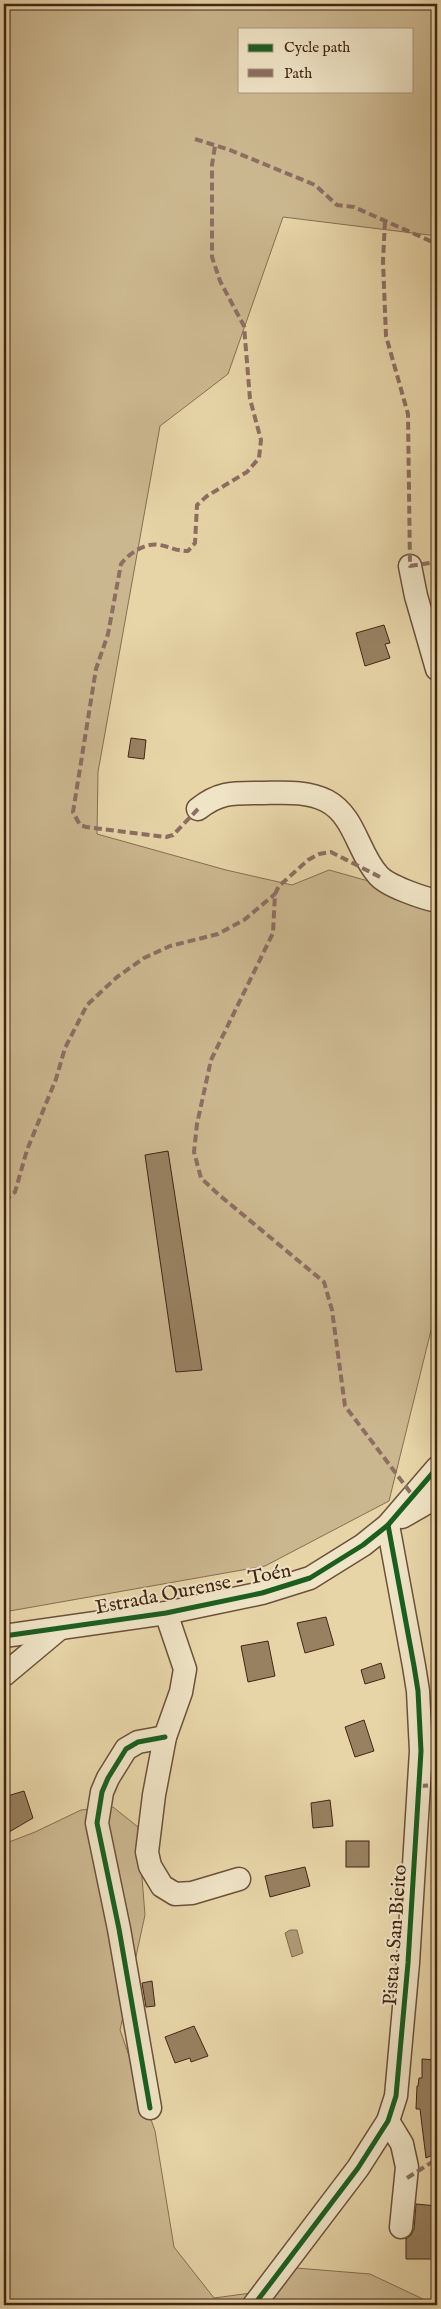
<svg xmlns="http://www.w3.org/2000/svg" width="441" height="2309" font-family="'IM FELL English',serif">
	<rect width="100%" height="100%" fill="#e7d5a8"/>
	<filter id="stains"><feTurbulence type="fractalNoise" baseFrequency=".004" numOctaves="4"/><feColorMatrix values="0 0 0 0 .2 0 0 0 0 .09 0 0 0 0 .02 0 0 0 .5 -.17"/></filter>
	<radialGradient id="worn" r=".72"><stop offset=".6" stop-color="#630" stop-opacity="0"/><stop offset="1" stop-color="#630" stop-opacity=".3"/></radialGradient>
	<!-- green -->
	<g fill="#cbb78f" stroke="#876e52" fill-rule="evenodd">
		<path d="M4,4h433v232l-154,-19 -55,157 -68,52 -62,346 -1,62 129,36 66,15 37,-15 50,14 58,22v400l-48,195 -124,65 -261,46zM240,29h172v62h-172z"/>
		<path d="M113,1807l25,20 7,88 -25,115 35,101 19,116 40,51 37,-5 45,-25 74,6 53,25 3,6h-422v-461l31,-12 46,-22z"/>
	</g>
	<!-- water -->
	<path fill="#af9976" stroke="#846b4f" d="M290,1930h7l6,23 -11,4 -7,-24z"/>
	<!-- building -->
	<g fill="#988161" stroke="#432515">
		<path d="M384,625l6,18 -5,1 5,14 -25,8 -9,-33z"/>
		<path d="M131,738l15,2 -2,19 -16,-2z"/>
		<path d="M168,1151l34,219 -26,2 -31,-217z"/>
		<path d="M326,1617l8,28 -29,8 -8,-30z"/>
		<path d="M268,1641l7,35 -27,6 -7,-36z"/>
		<path d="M381,1663l4,15 -20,6 -4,-14z"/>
		<path d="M364,1720l10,31 -19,6 -10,-30z"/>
		<path d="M24,1791l9,27 -29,17v-38z"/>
		<path d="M330,1800l3,26 -20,2 -2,-25z"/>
		<rect x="346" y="1841" width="23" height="26"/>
		<path d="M305,1867l5,19 -40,11 -5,-21z"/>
		<path d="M152,1981l3,25 -9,1 -4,-24z"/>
		<path d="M194,2026l14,30 -17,6 -1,-4 -15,5 -10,-26z"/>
		<path d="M422,2059l15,1v55h-3l3,38 -11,5 -6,-49h-4l1,-23h1l1,-8h3z"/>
		<path d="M416,2204l21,2v21h-3v24h-2v8h-26v-20l5,-4 3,-6z"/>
	</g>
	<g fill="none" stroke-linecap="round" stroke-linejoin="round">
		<!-- minor casing -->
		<g stroke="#6c513a" stroke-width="25">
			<g id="minor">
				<path d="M410,566l6,30 21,73"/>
				<path d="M198,809c21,-17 35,-16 61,-16 22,0 47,-3 68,8 28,15 31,52 51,74 9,11 45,23 59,26"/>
				<path d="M402,1517l28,-16 7,-8"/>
				<path d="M166,1613l19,56 -4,23 -16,45 -11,58 -7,57 3,14 12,20 13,8 17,-1 47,-14"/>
				<path d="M4,1636l162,-23 96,-20 48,-15 53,-33 25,-20 49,-57"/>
				<path d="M4,1675l55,-46"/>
				<path d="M150,2108l-31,-179 -22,-106 5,-31 6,-14 18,-29 12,-7 27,-5"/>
				<path d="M388,2121l14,23 5,23 -6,60"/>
				<path d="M254,2305l104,-137 30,-47 8,-25 12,-133 13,-212 -3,-60 -4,-25 -26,-141"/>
			</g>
		</g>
		<!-- minor -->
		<use href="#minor" stroke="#efe4c6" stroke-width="22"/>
		<!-- quiet -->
		<g stroke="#8d6e63" stroke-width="4" stroke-dasharray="8 4" stroke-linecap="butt">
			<path d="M195,139l35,11 85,35 22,20 17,2 83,37"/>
			<path d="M385,221l-2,40 3,75 22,78 2,152 27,-4"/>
			<path d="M198,809l-25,26 -7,2 -80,-10 -6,-2 -7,-13 23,-143 12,-35 13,-70c8,-11 25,-22 39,-19 10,2 17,6 28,6l7,-8 2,-38 10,-9 40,-24 12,-14 2,-18 -11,-41 -6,-73 -24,-45 -8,-24v-92l3,-19"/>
			<path d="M380,877l-49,-25 -12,2 -11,6 -29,26 -4,8 -2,39 -62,127 -14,64 -3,28 7,26 17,16 106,88 8,28 13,96 68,90"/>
			<path d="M4,1201l11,-9 12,-42 29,-71 9,-31 22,-43 30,-28 27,-19 26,-12 48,-12 26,-14 31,-26"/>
			<path d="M420,1786l17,-1"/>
			<path d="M407,2178l30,-19"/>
		</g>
		<!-- cycleway casing -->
		<g stroke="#efe4c6" stroke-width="8">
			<g id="cycleway">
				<path d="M4,1636l162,-23 96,-20 48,-15 53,-33 25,-20 49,-57"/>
				<path d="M150,2108l-31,-179 -22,-106 5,-31 6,-14 18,-29 12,-7 27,-5"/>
				<path d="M254,2305l104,-137 30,-47 8,-25 12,-133 13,-212 -3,-60 -4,-25 -26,-141"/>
			</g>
		</g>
		<!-- cycleway -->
		<use href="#cycleway" stroke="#1b5e20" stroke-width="5"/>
	</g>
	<g text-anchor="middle" stroke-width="4" stroke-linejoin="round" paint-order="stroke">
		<!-- street labels -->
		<g font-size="20" fill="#432515" stroke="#efe4c6">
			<text transform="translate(193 1588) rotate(-11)" y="7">Estrada Ourense - Toén</text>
			<text transform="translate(394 1935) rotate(-86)" y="7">Pista a San Bieito</text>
		</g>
	</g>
	<!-- margin -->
	<rect width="441" height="2309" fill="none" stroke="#e7d5a8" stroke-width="20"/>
	<rect x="5" y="5" width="431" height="2299" fill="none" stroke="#432515" stroke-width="2.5"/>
	<rect x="10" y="10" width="421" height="2289" fill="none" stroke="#432515"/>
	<!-- legend -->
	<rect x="238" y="28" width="175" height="65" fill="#efe4c6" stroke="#aa987f"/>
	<rect x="248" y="44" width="25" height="8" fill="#1b5e20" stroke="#aa987f"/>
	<text x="284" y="52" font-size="15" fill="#432515">Cycle path</text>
	<rect x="248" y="69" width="25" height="8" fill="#8d6e63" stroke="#aa987f"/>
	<text x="284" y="78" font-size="15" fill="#432515">Path</text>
	<rect width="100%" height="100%" filter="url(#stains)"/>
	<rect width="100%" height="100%" fill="url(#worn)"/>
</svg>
